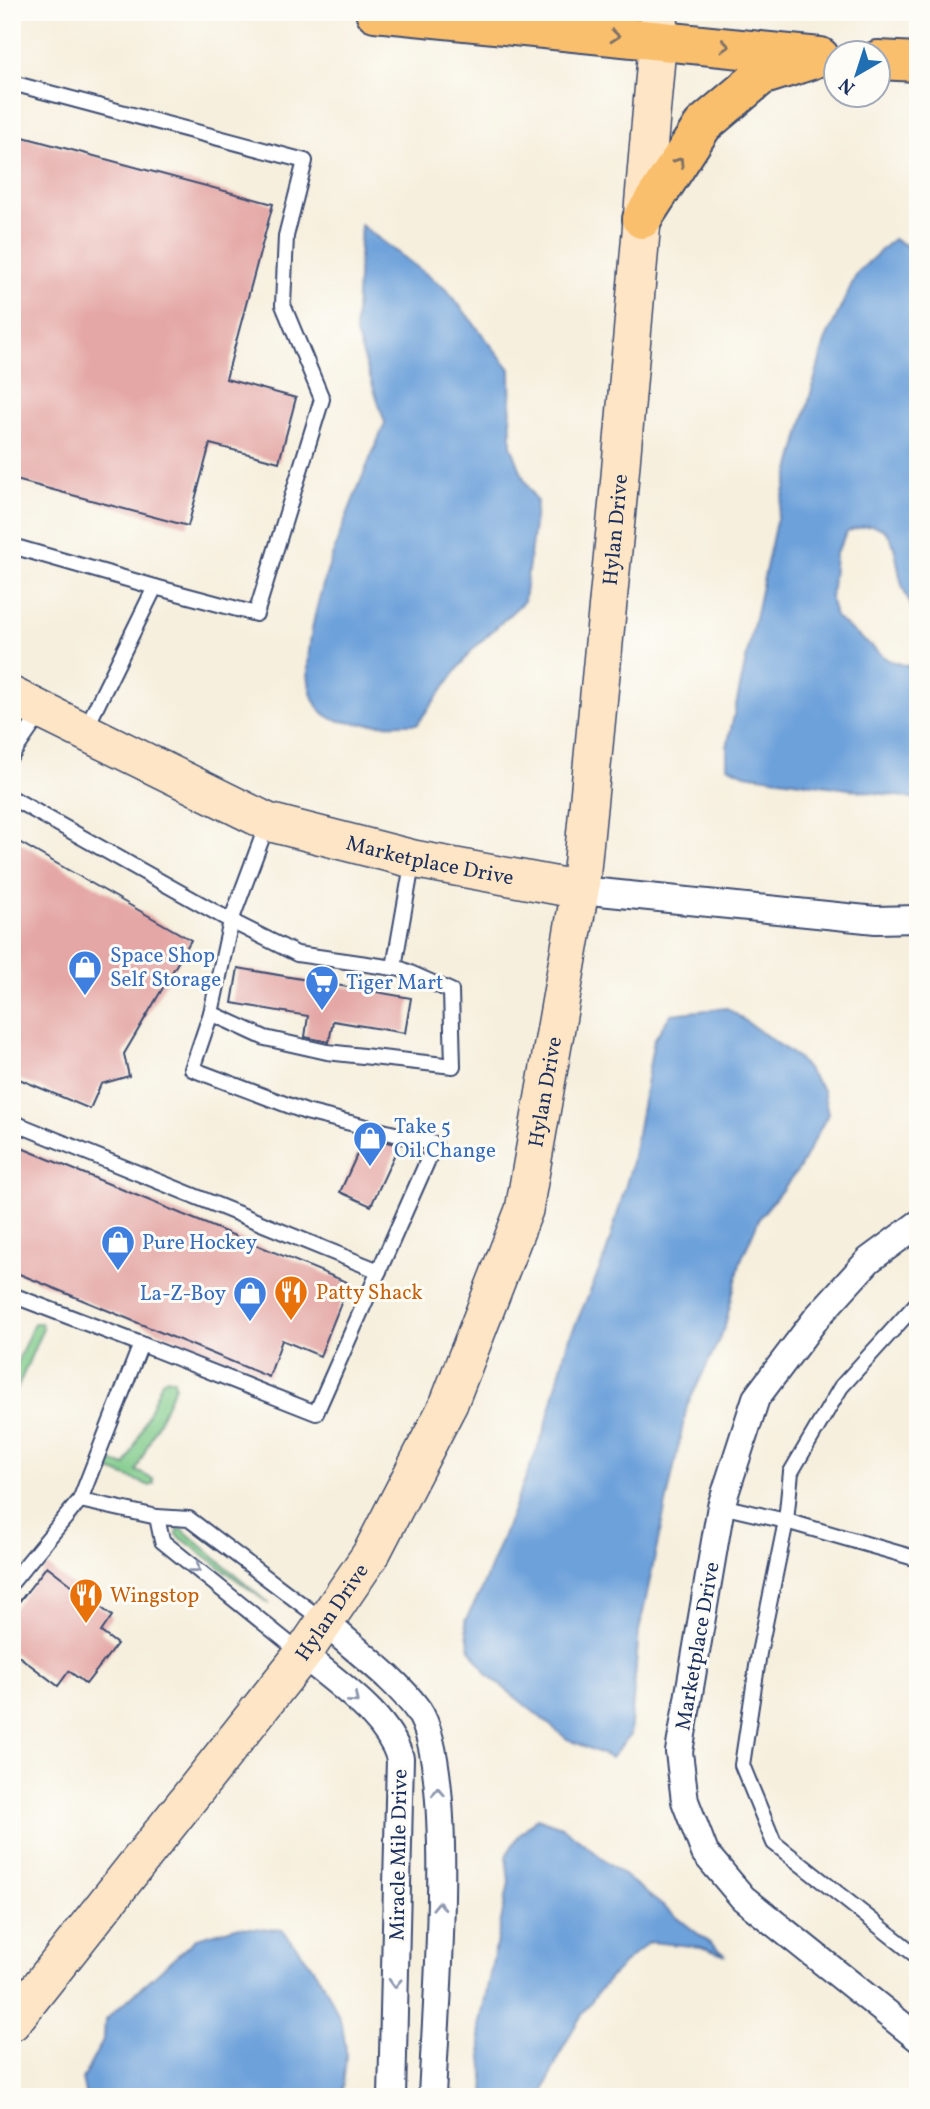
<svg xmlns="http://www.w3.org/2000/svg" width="930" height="2109" font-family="Vollkorn,serif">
	<rect width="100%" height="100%" fill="#fdfcf7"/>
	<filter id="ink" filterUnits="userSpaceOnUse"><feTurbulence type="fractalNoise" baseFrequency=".0143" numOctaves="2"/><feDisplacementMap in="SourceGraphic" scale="14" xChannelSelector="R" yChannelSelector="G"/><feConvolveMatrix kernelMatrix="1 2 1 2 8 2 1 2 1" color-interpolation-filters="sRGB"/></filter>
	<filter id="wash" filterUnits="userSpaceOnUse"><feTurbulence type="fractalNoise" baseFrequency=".00686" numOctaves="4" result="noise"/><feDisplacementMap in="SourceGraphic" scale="28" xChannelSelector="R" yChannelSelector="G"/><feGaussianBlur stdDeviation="1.57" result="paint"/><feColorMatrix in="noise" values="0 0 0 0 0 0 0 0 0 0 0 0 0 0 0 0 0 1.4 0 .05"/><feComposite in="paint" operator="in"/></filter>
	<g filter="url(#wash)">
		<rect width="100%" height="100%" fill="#f6efdd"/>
		<!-- green -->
		<g fill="#7dc987" stroke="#4c7c72" stroke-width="2">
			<path d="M34,1323h7l2,5 -31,73v-27z"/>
			<path d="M167,1378l7,2 1,6 -39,85 17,8 1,5 -4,2 -43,-17 -2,-5 2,-4 19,6 36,-85z"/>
			<path d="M177,1529h5l87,75 -92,-69z"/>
		</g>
		<!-- water -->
		<g fill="#6da1da" stroke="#44689c" stroke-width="2">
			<path d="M361,225l86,65 63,79 1,76 13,34 13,23 -13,99 -52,49 -55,74c-21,0 -68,2 -86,-6 -68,-32 35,-246 54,-295l-30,-92z"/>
			<path d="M893,239l25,12v369c-5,-12 -12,-22 -16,-35 -9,-32 -3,-75 -55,-53l-12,23 -4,45 4,17 53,43 23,7 7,-7v139l-173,-25 -18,-8v-19l48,-221 50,-185 32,-68z"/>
			<path d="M727,1008l71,50 25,32 5,24 -29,55 -39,48 -19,43 -17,70 -37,76 -48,225 -9,104 -19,23 -44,-19 -79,-64 -18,-26 -5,-28 15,-28 65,-164 22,-85 38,-87 26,-90 23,-127 17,-26z"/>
			<path d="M537,1818l27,10 162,128 -25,-9 -51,-5c-53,38 -86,94 -108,155h-56l-7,-70 30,-145 -3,-26 13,-21z"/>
			<path d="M236,1927l46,3c31,34 62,76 64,123 0,14 -3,30 -5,44h-255l-4,-17 22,-42 1,-18 92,-82z"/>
		</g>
		<g id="blocks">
			<!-- building -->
			<g fill="#e4a7a5">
				<path d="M12,134l261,70 -47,175 70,19 -17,64 -69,-18 -22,82 -176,-47z"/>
				<path d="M12,838l179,102 -67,114 5,22 -28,8 -11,25 -78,-33z"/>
				<path d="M238,968l173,30 -6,35 -72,-12 -4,21 -24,-5 3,-21 -76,-13z"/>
				<path d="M365,1137l34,8 -28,61 -31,-14z"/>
				<path d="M12,1144l337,139 -29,73 -38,-16 -13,37 -257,-106z"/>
				<path d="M47,1566l65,50 -11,16 16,12 -31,40 -17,-13 -11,15 -46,-35v-40z"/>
			</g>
		</g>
	</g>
	<g filter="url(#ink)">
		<use href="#blocks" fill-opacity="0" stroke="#3c4c71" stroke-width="2"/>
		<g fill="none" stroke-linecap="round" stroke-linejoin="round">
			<!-- lane casing -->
			<g stroke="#3c4c71" stroke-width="18">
				<g id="lane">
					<path d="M12,83l293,78 -19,75 -3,69 39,94 -66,215 -101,-27 -71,145"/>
					<path d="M12,546l143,41"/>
					<path d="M12,755l29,-42"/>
					<path d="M12,798l219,123 -20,92 -19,56 114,43 129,32 -119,269 -175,-69 -61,156 -68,82"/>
					<path d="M394,967l19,-108"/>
					<path d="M211,1013l54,25 62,14 126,14 -2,-75 -50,-22 -104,-15 -66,-33 37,-99"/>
					<path d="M12,1122l367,149"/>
					<path d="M12,1295l129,49"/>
					<path d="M918,1302l-77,85 -50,85 -5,49 -27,132 -17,112 32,78 144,114"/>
					<path d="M80,1500l77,17 32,2 136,103"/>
					<path d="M721,1506l65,15 132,38"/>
					<path d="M157,1517l5,24 140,113"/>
				</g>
			</g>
			<!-- street casing -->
			<g stroke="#3c4c71" stroke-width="30">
				<g id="street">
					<path d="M580,890l296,30 42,-1"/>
					<path d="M918,1224l-49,36 -51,56 -62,82 -35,108 -42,246 6,49 20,52 38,45 175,140"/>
					<path d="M325,1622c30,28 69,55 93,88 40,58 17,308 14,387"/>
					<path d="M303,1654c34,30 83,60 97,104l-8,339"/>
				</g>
			</g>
			<!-- secondary casing -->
			<g stroke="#3c4c71" stroke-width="40">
				<g id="secondary">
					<path id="s1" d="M12,696l256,126 145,37 167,31"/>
					<path id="s2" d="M12,2022l291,-368 68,-100 78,-151 75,-193 56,-320 38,-391 42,-487"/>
				</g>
			</g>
			<!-- highway casing -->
			<g stroke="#3c4c71" stroke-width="42">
				<g id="highway">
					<path d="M375,12l445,45"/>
					<path d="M878,60l40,2"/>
					<path d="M642,219l61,-94 58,-49 50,-16"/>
				</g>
			</g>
			<!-- lane -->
			<use href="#lane" stroke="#fff" stroke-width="14"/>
			<!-- street -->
			<use href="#street" stroke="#fff" stroke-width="26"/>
			<!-- secondary -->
			<use href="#secondary" stroke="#fde5c5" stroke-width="37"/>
			<!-- highway -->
			<use href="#highway" stroke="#f9bf6d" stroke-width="38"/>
		</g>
		<!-- one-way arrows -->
		<defs><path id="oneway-chevron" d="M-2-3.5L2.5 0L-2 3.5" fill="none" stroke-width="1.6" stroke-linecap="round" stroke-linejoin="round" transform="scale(1.75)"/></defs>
		<g stroke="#7f7065">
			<use href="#oneway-chevron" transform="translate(615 36) rotate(5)"/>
			<use href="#oneway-chevron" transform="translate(725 46) rotate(7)"/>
			<use href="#oneway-chevron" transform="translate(679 162) rotate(-57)"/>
		</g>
		<g stroke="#8d97ae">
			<use href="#oneway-chevron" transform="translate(196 1568) rotate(39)"/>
			<use href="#oneway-chevron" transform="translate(354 1699) rotate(41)"/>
			<use href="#oneway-chevron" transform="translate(438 1792) rotate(-93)"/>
			<use href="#oneway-chevron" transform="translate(439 1906) rotate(-88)"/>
			<use href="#oneway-chevron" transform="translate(395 1983) rotate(92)"/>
		</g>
	</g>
	<!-- icons -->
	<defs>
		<g id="shop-pin" transform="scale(1.75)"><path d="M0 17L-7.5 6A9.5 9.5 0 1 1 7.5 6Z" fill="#3f7fe0" stroke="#fdfcf7"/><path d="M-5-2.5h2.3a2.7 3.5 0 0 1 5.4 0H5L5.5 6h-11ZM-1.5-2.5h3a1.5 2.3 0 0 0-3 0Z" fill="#fff"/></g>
		<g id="supermarket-pin" transform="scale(1.75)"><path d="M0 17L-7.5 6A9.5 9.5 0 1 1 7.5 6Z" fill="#3f7fe0" stroke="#fdfcf7"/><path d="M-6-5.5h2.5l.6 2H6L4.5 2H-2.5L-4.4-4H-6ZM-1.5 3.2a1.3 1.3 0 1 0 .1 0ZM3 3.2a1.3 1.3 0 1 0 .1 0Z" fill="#fff"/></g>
		<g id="restaurant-pin" transform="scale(1.75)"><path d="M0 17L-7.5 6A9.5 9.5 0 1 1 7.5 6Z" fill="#e8710a" stroke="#fdfcf7"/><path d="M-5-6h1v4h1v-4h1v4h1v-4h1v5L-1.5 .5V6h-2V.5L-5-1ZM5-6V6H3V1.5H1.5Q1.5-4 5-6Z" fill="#fff"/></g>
	</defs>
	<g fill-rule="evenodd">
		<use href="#shop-pin" x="85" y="967"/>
		<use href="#supermarket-pin" x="322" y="982"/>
		<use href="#shop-pin" x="370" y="1138"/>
		<use href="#shop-pin" x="118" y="1242"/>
		<use href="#restaurant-pin" x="291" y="1292"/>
		<use href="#shop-pin" x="250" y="1293"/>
		<use href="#restaurant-pin" x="86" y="1595"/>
	</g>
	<g text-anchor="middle" stroke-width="6" stroke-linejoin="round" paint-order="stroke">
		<!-- street labels -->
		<g font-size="21" fill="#1b2f5e" stroke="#fdfcf7">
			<text dy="7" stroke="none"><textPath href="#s2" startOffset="1654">Hylan Drive</textPath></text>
			<text dy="7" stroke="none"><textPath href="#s1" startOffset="452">Marketplace Drive</textPath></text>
			<text dy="7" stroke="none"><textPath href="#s2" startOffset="1087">Hylan Drive</textPath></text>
			<text dy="7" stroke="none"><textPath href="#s2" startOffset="520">Hylan Drive</textPath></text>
			<text transform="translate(697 1646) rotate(-80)" y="7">Marketplace Drive</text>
			<text transform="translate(398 1855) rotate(-89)" y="7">Miracle Mile Drive</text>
		</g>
		<!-- shop labels -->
		<g font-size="21" fill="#366cbe" stroke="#fdfcf7" text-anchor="start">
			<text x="110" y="962">Space Shop<tspan x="110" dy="24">Self Storage</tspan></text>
			<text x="346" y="989">Tiger Mart</text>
			<text x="394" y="1133">Take 5<tspan x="394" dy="24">Oil Change</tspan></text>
			<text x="142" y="1249">Pure Hockey</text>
			<text x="226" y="1300" text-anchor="end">La-Z-Boy</text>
		</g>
		<!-- food labels -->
		<g font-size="21" fill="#c56008" stroke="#fdfcf7" text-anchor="start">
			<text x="316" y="1299">Patty Shack</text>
			<text x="110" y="1602">Wingstop</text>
		</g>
	</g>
	<!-- margin -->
	<rect width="930" height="2109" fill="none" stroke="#fdfcf7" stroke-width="42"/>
	<!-- north arrow -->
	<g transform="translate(857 74) rotate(219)"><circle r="33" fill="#fdfcf7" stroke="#a3aaba" stroke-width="2"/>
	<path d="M0-5L12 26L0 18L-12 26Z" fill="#1f6fb2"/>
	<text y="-10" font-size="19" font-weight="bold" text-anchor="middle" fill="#1b2f5e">N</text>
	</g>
</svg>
